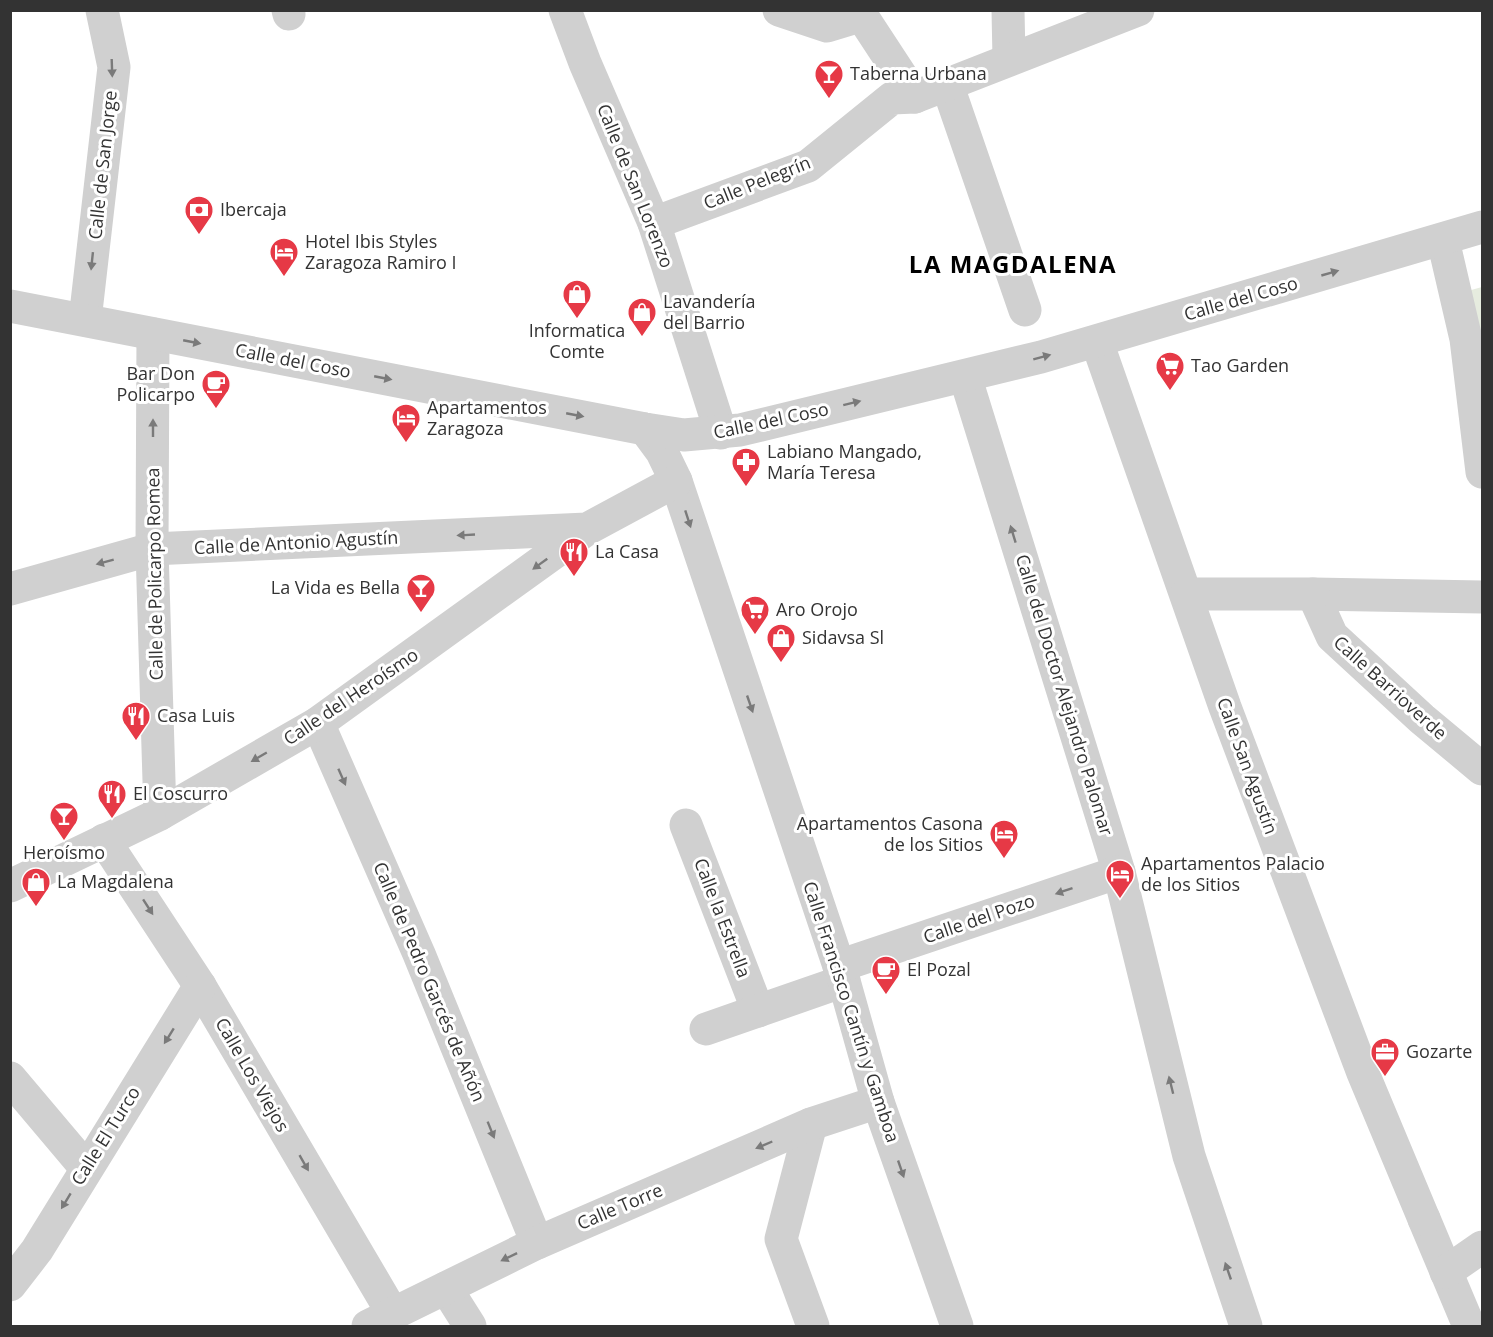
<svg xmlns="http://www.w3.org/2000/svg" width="1493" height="1337" font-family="'Open Sans',sans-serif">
	<rect width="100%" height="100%" fill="#fff"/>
	<!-- green -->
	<path fill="#e6ecdf" d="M1482,287v107l-18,-102z"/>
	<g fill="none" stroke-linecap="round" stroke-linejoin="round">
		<!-- pedestrian -->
		<g stroke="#d0d0d0" stroke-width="33">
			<path d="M288,10l1,4"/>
			<path d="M565,10l20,53 69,160 67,210"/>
			<path d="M779,10l48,16 33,-10"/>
			<path d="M858,10l57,87"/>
			<path d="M1008,10l1,49"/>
			<path d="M947,84l78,226"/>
			<path d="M654,223l154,-57 84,-68 23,-1 223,-87"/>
			<path d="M1443,240l23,99 16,133"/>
			<path d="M152,549l8,265"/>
			<path d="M1482,597l-169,-3 19,42 90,83 60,50"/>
			<path d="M318,723l101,231 118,289"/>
			<path d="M686,825l72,186"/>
			<path d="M104,840l96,146 193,328"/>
			<path d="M10,886l150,-72 158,-91 269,-194"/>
			<path d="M706,1029l138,-48"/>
			<path d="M10,1078l76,90"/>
			<path d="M811,1124l-30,115 32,87"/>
			<path d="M1424,1219l45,107"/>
			<path d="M1446,1272l36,-25"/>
			<path d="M10,1285l27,-35 163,-264"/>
			<path d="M446,1288l24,38"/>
		</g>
		<!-- minor -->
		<g stroke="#d0d0d0" stroke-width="33">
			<path d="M85,320l29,-253 -12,-57"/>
			<path d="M1097,342l128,365 138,366 61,146"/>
			<path d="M965,376l154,496 70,284 57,170"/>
			<path d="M645,429l17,23 14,29 168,500 34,121 79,224"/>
			<path d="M152,549l1,-215"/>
			<path d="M10,589l142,-40 435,-20 89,-48"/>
			<path d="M1187,594h126"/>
			<path d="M839,966l280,-94"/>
			<path d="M368,1326l169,-83 274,-119 67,-22"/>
		</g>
		<!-- tertiary -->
		<path stroke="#d0d0d0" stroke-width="33" d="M10,306l635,123 39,6 56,-5 301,-73 441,-130"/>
	</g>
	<!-- one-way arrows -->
	<defs><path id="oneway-solid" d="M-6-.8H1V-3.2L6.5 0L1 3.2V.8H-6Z" transform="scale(1.5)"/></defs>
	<g fill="#7a7a7a">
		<use href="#oneway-solid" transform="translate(112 68) rotate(88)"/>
		<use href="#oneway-solid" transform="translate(92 261) rotate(96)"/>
		<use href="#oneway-solid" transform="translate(1330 273) rotate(-16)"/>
		<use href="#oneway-solid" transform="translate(192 342) rotate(11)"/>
		<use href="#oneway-solid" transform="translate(1042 357) rotate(-15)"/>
		<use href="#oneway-solid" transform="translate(383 378) rotate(11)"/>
		<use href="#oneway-solid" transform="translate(852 403) rotate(-14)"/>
		<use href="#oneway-solid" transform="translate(575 415) rotate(11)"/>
		<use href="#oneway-solid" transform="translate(153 428) rotate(-90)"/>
		<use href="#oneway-solid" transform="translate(688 519) rotate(72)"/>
		<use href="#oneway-solid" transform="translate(1013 534) rotate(-107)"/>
		<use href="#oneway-solid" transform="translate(466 535) rotate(177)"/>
		<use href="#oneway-solid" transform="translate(105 562) rotate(165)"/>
		<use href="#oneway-solid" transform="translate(540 564) rotate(144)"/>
		<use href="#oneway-solid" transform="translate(750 704) rotate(71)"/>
		<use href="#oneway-solid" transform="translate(259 757) rotate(150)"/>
		<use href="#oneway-solid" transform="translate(342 777) rotate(66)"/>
		<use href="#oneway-solid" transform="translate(1064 891) rotate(161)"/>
		<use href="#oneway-solid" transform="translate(148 907) rotate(57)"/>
		<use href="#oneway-solid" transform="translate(169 1036) rotate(122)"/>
		<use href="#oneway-solid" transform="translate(1171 1085) rotate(-104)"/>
		<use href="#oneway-solid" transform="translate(491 1130) rotate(68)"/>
		<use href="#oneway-solid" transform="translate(764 1145) rotate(157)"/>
		<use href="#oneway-solid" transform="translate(304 1163) rotate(60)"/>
		<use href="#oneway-solid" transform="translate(901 1169) rotate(71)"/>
		<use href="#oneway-solid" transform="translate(66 1201) rotate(121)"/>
		<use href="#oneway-solid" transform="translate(509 1257) rotate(154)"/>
		<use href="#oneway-solid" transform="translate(1228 1271) rotate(-109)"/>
	</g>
	<!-- icons -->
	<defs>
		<g id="bar-pin" transform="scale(1.5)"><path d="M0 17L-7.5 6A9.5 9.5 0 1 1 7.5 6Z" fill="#e63946" stroke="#fff"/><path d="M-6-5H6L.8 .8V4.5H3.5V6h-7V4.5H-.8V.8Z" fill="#fff"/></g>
		<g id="bank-pin" transform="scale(1.5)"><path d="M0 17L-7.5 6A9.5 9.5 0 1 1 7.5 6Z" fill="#e63946" stroke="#fff"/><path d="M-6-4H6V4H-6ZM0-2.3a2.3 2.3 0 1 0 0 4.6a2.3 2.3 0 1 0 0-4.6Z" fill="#fff"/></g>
		<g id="hotel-pin" transform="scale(1.5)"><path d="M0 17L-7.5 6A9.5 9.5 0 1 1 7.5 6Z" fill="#e63946" stroke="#fff"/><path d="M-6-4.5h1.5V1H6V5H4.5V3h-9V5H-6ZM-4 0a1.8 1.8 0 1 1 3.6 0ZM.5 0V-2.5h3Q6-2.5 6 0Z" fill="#fff"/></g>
		<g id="shop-pin" transform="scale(1.5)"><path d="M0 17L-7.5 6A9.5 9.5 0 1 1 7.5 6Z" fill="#e63946" stroke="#fff"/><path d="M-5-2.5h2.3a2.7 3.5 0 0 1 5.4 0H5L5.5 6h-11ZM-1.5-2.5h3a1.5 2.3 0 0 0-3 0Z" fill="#fff"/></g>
		<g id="supermarket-pin" transform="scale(1.5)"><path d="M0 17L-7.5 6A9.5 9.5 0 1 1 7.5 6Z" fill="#e63946" stroke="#fff"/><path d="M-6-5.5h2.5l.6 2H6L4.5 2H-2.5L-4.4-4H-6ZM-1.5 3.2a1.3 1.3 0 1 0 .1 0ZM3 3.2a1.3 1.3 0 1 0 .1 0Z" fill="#fff"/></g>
		<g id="cafe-pin" transform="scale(1.5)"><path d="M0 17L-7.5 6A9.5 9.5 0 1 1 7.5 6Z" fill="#e63946" stroke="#fff"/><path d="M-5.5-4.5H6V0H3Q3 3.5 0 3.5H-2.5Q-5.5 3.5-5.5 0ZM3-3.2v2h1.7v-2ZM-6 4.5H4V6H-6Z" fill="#fff"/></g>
		<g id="pharmacy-pin" transform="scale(1.5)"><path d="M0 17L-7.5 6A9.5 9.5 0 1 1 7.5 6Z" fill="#e63946" stroke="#fff"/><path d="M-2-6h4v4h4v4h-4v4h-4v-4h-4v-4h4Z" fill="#fff"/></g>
		<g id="restaurant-pin" transform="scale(1.5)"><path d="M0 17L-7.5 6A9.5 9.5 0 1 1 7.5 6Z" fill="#e63946" stroke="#fff"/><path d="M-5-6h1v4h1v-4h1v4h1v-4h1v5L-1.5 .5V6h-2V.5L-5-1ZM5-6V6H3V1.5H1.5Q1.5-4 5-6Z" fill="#fff"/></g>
		<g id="office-pin" transform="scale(1.5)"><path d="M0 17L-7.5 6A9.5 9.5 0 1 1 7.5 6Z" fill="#e63946" stroke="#fff"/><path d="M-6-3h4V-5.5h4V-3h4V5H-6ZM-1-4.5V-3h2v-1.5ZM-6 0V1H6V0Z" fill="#fff"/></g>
	</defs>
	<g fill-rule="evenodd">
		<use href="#bar-pin" x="829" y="74"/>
		<use href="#bank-pin" x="199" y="210"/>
		<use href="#hotel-pin" x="284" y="252"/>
		<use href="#shop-pin" x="577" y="294"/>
		<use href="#shop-pin" x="642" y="312"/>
		<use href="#supermarket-pin" x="1170" y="366"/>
		<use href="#cafe-pin" x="216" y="384"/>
		<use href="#hotel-pin" x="406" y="418"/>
		<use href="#pharmacy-pin" x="746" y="462"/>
		<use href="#restaurant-pin" x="574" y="552"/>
		<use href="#bar-pin" x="421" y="588"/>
		<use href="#supermarket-pin" x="755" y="610"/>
		<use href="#shop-pin" x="781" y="638"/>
		<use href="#restaurant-pin" x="136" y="716"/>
		<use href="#restaurant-pin" x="112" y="794"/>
		<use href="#bar-pin" x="64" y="816"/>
		<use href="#hotel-pin" x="1004" y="834"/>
		<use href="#hotel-pin" x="1120" y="874"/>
		<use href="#shop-pin" x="36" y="882"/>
		<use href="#cafe-pin" x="886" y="970"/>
		<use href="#office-pin" x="1385" y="1052"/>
	</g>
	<g text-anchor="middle" stroke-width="6" stroke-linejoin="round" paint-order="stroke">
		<!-- poi labels -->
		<g font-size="18" fill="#333" stroke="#fff" text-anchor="start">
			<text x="850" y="80">Taberna Urbana</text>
			<text x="220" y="216">Ibercaja</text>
			<text x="305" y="248">Hotel Ibis Styles<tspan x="305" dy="21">Zaragoza Ramiro I</tspan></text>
			<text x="663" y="308">Lavandería<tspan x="663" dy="21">del Barrio</tspan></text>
			<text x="577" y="337" text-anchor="middle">Informatica<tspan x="577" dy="21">Comte</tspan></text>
			<text x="1191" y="372">Tao Garden</text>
			<text x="195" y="380" text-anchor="end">Bar Don<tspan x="195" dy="21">Policarpo</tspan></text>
			<text x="427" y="414">Apartamentos<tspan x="427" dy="21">Zaragoza</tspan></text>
			<text x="767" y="458">Labiano Mangado,<tspan x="767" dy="21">María Teresa</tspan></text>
			<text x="595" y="558">La Casa</text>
			<text x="400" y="594" text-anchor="end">La Vida es Bella</text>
			<text x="776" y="616">Aro Orojo</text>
			<text x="802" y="644">Sidavsa Sl</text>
			<text x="157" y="722">Casa Luis</text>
			<text x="133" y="800">El Coscurro</text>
			<text x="983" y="830" text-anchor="end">Apartamentos Casona<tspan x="983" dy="21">de los Sitios</tspan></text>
			<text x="64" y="859" text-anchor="middle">Heroísmo</text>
			<text x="1141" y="870">Apartamentos Palacio<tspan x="1141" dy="21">de los Sitios</tspan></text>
			<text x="57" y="888">La Magdalena</text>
			<text x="907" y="976">El Pozal</text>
			<text x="1406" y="1058">Gozarte</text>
		</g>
		<!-- street labels -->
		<g font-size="18" fill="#333" stroke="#fff">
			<text transform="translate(103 165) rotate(-84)" y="6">Calle de San Jorge</text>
			<text transform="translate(757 183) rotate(-22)" y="6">Calle Pelegrín</text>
			<text transform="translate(635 186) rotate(68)" y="6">Calle de San Lorenzo</text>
			<text transform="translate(1241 299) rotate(-16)" y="6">Calle del Coso</text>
			<text transform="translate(293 361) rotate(11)" y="6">Calle del Coso</text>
			<text transform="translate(771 421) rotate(-12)" y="6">Calle del Coso</text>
			<text transform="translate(296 543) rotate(-3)" y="6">Calle de Antonio Agustín</text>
			<text transform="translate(155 574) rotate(-91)" y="6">Calle de Policarpo Romea</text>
			<text transform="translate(1390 688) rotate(42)" y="6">Calle Barrioverde</text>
			<text transform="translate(1064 695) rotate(73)" y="6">Calle del Doctor Alejandro Palomar</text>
			<text transform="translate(351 697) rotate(-34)" y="6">Calle del Heroísmo</text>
			<text transform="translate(1247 766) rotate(70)" y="6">Calle San Agustín</text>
			<text transform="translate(722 918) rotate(69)" y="6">Calle la Estrella</text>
			<text transform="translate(979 919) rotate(-19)" y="6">Calle del Pozo</text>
			<text transform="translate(429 982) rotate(67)" y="6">Calle de Pedro Garcés de Añón</text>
			<text transform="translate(851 1012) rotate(72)" y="6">Calle Francisco Cantín y Gamboa</text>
			<text transform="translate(252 1075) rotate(60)" y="6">Calle Los Viejos</text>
			<text transform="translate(106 1136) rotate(-58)" y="6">Calle El Turco</text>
			<text transform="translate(620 1207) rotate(-23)" y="6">Calle Torre</text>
		</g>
		<!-- district labels -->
		<g font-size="24" font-weight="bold" letter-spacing="1.5" fill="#000" stroke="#fff">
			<text x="1013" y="273">LA MAGDALENA</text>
		</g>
	</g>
	<!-- border -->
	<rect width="1493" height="1337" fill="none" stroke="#333333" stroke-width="24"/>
</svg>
